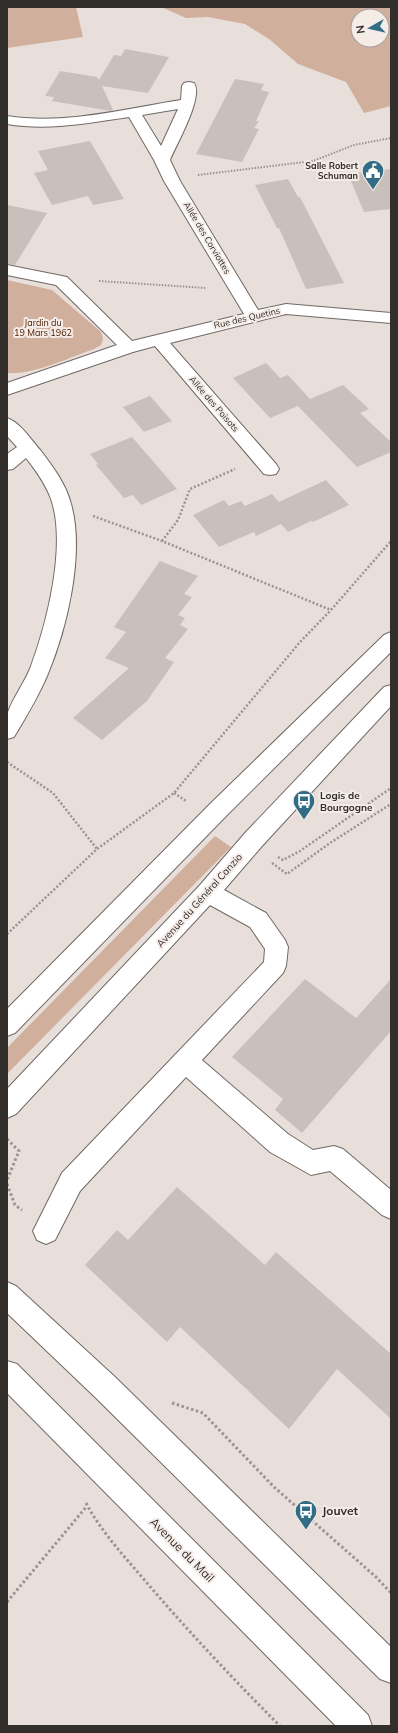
<svg xmlns="http://www.w3.org/2000/svg" width="398" height="1733" font-family="Mulish,sans-serif">
	<rect width="100%" height="100%" fill="#e8dfdb"/>
	<!-- green -->
	<g fill="#d0af9d" fill-rule="evenodd">
		<path d="M7,7h69l7,30 -76,11z"/>
		<path d="M161,7h230v99l-27,7 -18,-31 -48,-18 -29,-25 -24,-15 -37,-7 -22,1zM358,16h24v24h-24z"/>
		<path d="M7,280l45,10 49,42 2,7 -2,6 -7,4c-26,9 -60,26 -87,24z"/>
		<path d="M215,836l16,11 -224,227v-26z"/>
	</g>
	<!-- building -->
	<g fill="#c9c0bb">
		<path d="M125,49l44,8 -21,36 -46,-7 11,24 -2,1 -59,-10 2,-4 -9,-1 15,-25 37,6 2,3 15,-25 7,1z"/>
		<path d="M235,79l29,5 -3,6 8,2 -13,29h3l-5,7 5,1 -17,33 -46,-8z"/>
		<path d="M90,141l34,58 -31,6 -5,-9 -36,9 -18,-32 14,-3 -10,-19z"/>
		<path d="M391,169v40l-27,3 -16,-38z"/>
		<path d="M288,179l10,18h2l44,86 -38,6 -27,-61h-2l-22,-43z"/>
		<path d="M7,205l40,8 -32,52 -8,-1z"/>
		<path d="M266,363l14,15 8,-3 22,24 33,-14 26,24 -9,4 31,29v10l-34,15 -59,-61 -28,12 -37,-40z"/>
		<path d="M150,396l22,25 -28,11 -21,-25z"/>
		<path d="M132,437l45,52 -36,16 -8,-10 -9,3 -28,-33 2,-1 -8,-10z"/>
		<path d="M326,480l23,25 -36,17 -2,-1 -23,11 -7,-8 -25,12 -2,-4 -35,15 -26,-32 31,-15 5,6 12,-5 4,5 27,-12 7,8z"/>
		<path d="M160,561l38,15 -14,18 8,3 -14,18 7,3 -5,7 8,4 -23,29 9,4 -27,39 -45,39 -29,-22 56,-50 -24,-10 21,-26 -12,-5z"/>
		<path d="M305,979l51,39 35,-39v52l-89,102 -27,-23 8,-11 -51,-42z"/>
		<path d="M177,1187l88,78 11,-13 115,102v65l-54,-50 -48,60 -109,-102 -13,15 -82,-77 32,-35 11,10z"/>
	</g>
	<g fill="none" stroke-linecap="round" stroke-linejoin="round">
		<!-- minor casing -->
		<g stroke="#706864" stroke-width="2">
			<g id="minor">
				<path d="M189,82l5,1c10,14 -18,62 -24,77l10,21 78,129 28,-6 105,9v10l-105,-9 -116,29 106,121 3,5 -3,5 -6,1 -6,-1 -109,-128 -22,6 -126,43v-12l110,-38 -61,-60 -49,-10v-10l60,12 65,64 112,-27 -80,-133 -10,-21 -25,-43c-41,6 -81,14 -122,7v-8c58,9 117,-7 174,-16l1,-14 2,-3zM178,109l-17,37 -19,-31z"/>
				<path d="M7,418c13,4 25,23 34,33 12,16 25,33 30,53 14,49 -4,125 -24,172 -9,21 -21,41 -33,61l-7,2c0,-7 -2,-20 1,-27 6,-16 17,-30 23,-46 16,-43 35,-118 21,-164 -5,-16 -15,-30 -26,-44l-13,11 -6,1v-16l10,-7 -10,-11z"/>
				<path d="M391,632v20l-164,163 -212,218 -8,3v-27l204,-206 173,-168z"/>
				<path d="M391,685v21l-129,140 -38,44 42,23 19,27 3,7 -2,19 -3,7 -81,87 86,74 25,16 21,-4 9,3 48,41v29l-9,-4 -52,-44 -19,4 -41,-23 -84,-75 -106,114 -25,49 -9,4 -9,-4 -4,-9 29,-58 202,-211 1,-13 -15,-22 -40,-22 -194,209 -9,4v-29l193,-204 46,-53 138,-145z"/>
				<path d="M7,1282l9,4 99,91 276,270v36l-11,-4 -285,-282 -88,-84z"/>
				<path d="M7,1361l10,3 351,351 4,11h-36l-329,-333z"/>
			</g>
		</g>
		<!-- path-far2 -->
		<g stroke="#9a9490" stroke-width="2" stroke-dasharray="1.5 1.5" stroke-linecap="butt">
			<path d="M198,175l115,-14 41,-16 37,-7"/>
			<path d="M99,281l107,7"/>
		</g>
		<!-- path-far1 -->
		<g stroke="#9a9490" stroke-width="2.5" stroke-dasharray="2 2" stroke-linecap="butt">
			<path d="M93,516l69,25 169,69 60,-69"/>
			<path d="M162,541l16,-21 12,-31 45,-20"/>
			<path d="M7,762l46,31 44,56"/>
			<path d="M174,793l12,8"/>
			<path d="M278,857l5,3 17,-9 91,-63"/>
			<path d="M272,863l15,11 43,-31 61,-39"/>
			<path d="M7,934l90,-85 77,-56 126,-151 31,-32"/>
		</g>
		<!-- path -->
		<g stroke="#9a9490" stroke-width="3" stroke-dasharray="2.5 2.5" stroke-linecap="butt">
			<path d="M7,1139l12,12 -12,29"/>
			<path d="M7,1184l8,21 7,5"/>
			<path d="M172,1403l31,10 71,74 102,90 15,16"/>
			<path d="M86,1503c16,30 39,54 61,80 42,49 87,97 133,143"/>
			<path d="M7,1602l80,-96"/>
		</g>
		<!-- minor -->
		<use href="#minor" fill="#fff" fill-rule="evenodd"/>
	</g>
	<!-- icons -->
	<defs>
		<g id="civic-pin" transform="scale(1.15)"><path d="M0 17L-7.5 6A9.5 9.5 0 1 1 7.5 6Z" fill="#336c85" stroke="#f5ece8"/><path d="M-.6-6.5H3V-4.5H.6V-3L4-1V1h2V6H-6V1h2V-1L-.6-3ZM-1.2 2.5V6h2.4V2.5Z" fill="#fff"/></g>
		<g id="bus-pin" transform="scale(1.15)"><path d="M0 17L-7.5 6A9.5 9.5 0 1 1 7.5 6Z" fill="#336c85" stroke="#f5ece8"/><path d="M-5-6H5V4H4V6H2V4H-2V6H-4V4H-5ZM-3.5-4V0h7V-4ZM-3.5 1.2v1.5H-2V1.2ZM2 1.2v1.5H3.5V1.2Z" fill="#fff"/></g>
	</defs>
	<g fill-rule="evenodd">
		<use href="#civic-pin" x="373" y="171"/>
		<use href="#bus-pin" x="304" y="801"/>
		<use href="#bus-pin" x="306" y="1511"/>
	</g>
	<g text-anchor="middle" stroke-width="4" stroke-linejoin="round" paint-order="stroke">
		<!-- far-poi labels -->
		<g font-size="9" font-weight="bold" fill="#312e2c" stroke="#f5ece8" text-anchor="end">
			<text x="358" y="169">Salle Robert<tspan x="358" dy="10">Schuman</tspan></text>
		</g>
		<!-- far-street labels -->
		<g font-size="9" fill="#312e2c" stroke="#f5ece8">
			<text transform="translate(207 238) rotate(59)" y="3">Allée des Corviottes</text>
			<text transform="translate(247 318) rotate(-13)" y="3">Rue des Quetins</text>
			<text transform="translate(214 404) rotate(49)" y="3">Allée des Poisots</text>
		</g>
		<!-- far-park labels -->
		<g font-size="9" fill="#4e2000" stroke="#f5ece8">
			<text x="43" y="326">Jardin du<tspan x="43" dy="10">19 Mars 1962</tspan></text>
		</g>
		<!-- poi labels -->
		<g font-size="10" font-weight="bold" fill="#312e2c" stroke="#f5ece8" text-anchor="start">
			<text x="320" y="799">Logis de<tspan x="320" dy="12">Bourgogne</tspan></text>
		</g>
		<!-- street labels -->
		<g font-size="10" fill="#312e2c" stroke="#f5ece8">
			<text transform="translate(199 900) rotate(-48)" y="4">Avenue du Général Canzio</text>
		</g>
		<!-- near-poi labels -->
		<g font-size="12" font-weight="bold" fill="#312e2c" stroke="#f5ece8" text-anchor="start">
			<text x="322" y="1515">Jouvet</text>
		</g>
		<!-- near-street labels -->
		<g font-size="12" fill="#312e2c" stroke="#f5ece8">
			<text transform="translate(182 1550) rotate(45)" y="4">Avenue du Mail</text>
		</g>
	</g>
	<!-- border -->
	<rect width="398" height="1733" fill="none" stroke="#312e2c" stroke-width="16"/>
	<!-- north arrow -->
	<g transform="translate(370 28) rotate(262)"><circle r="19" fill="#f5ece8" stroke="#a7a09d"/>
	<path d="M0-3L7 15L0 10L-7 15Z" fill="#336c85"/>
	<text y="-6" font-size="11" font-weight="bold" text-anchor="middle" fill="#312e2c">N</text>
	</g>
</svg>
